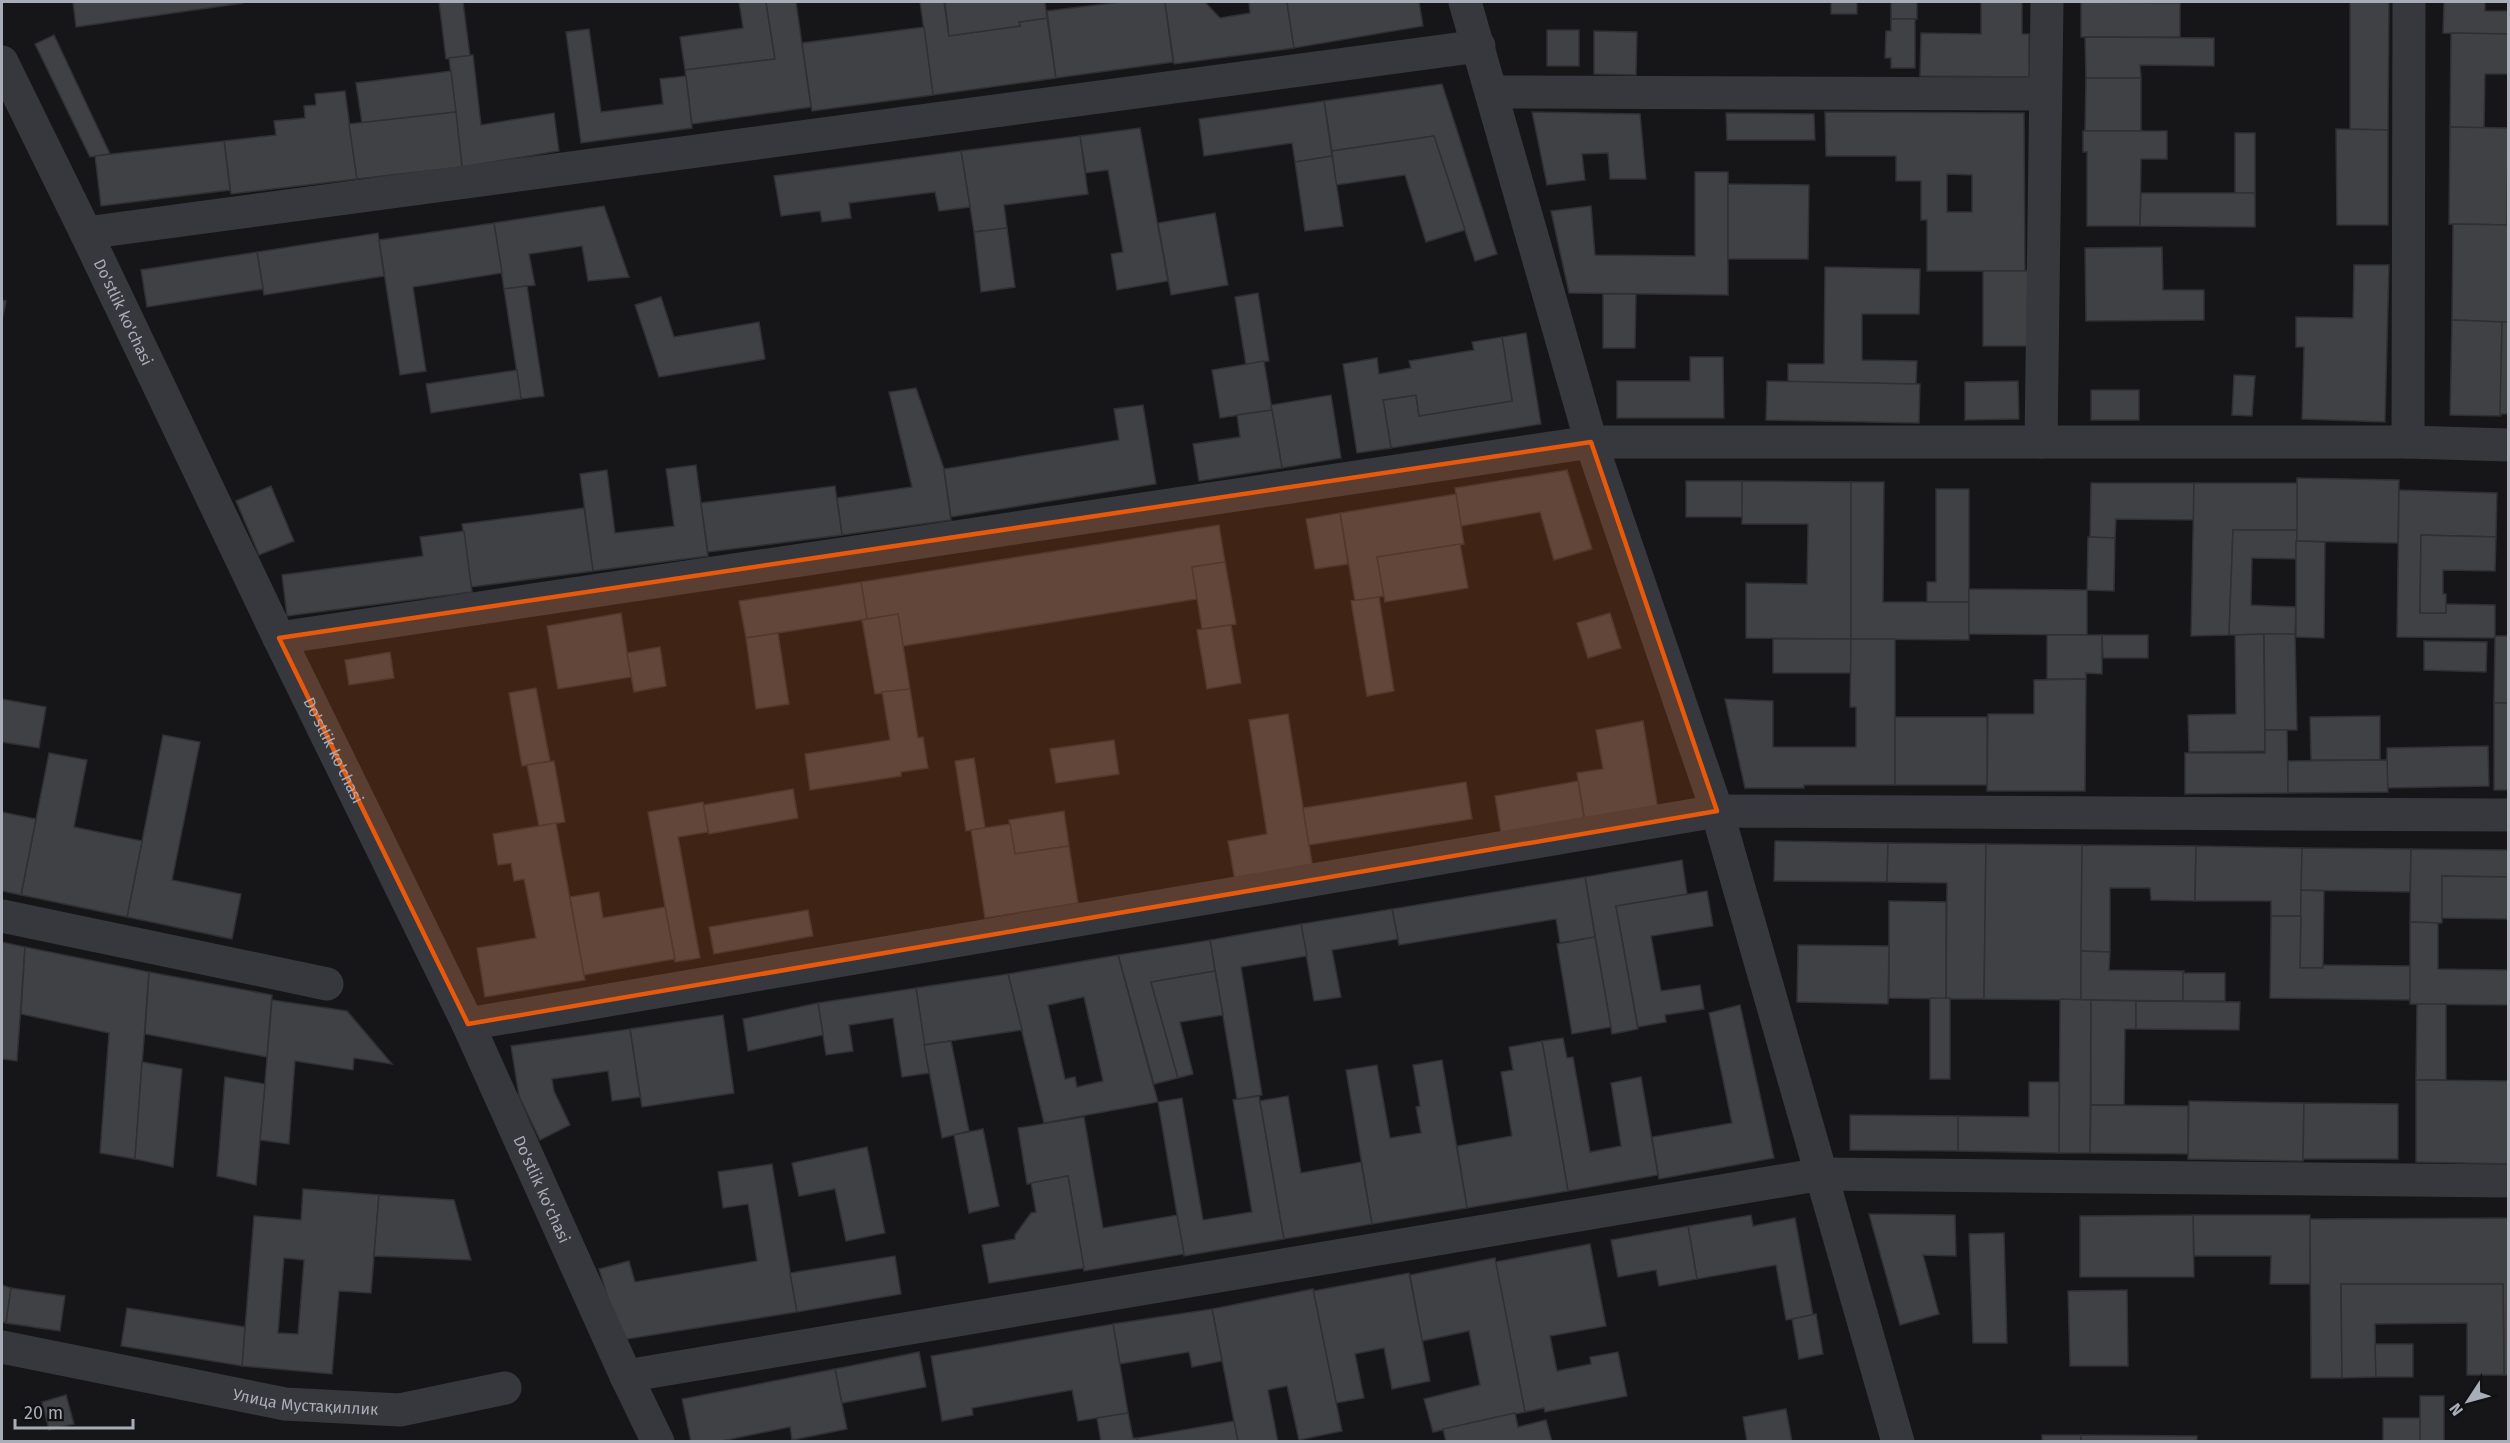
<svg xmlns="http://www.w3.org/2000/svg" width="2510" height="1443" font-family="'Fira Sans',sans-serif">
	<rect width="100%" height="100%" fill="#161618"/>
	<!-- building -->
	<g fill="#404145" stroke="#303034" stroke-width="1.5" fill-rule="evenodd">
		<path d="M73,2h170v1l-167,24z"/>
		<path d="M439,2h24l7,54 -24,3z"/>
		<path d="M739,2h27l9,57 -90,11 -5,-33 63,-9z"/>
		<path d="M766,2h30l15,105 -119,17 -7,-54 90,-11z"/>
		<path d="M920,2h24l5,34 71,-10 -1,-4 28,-4 9,60 -123,17z"/>
		<path d="M945,2h100l2,16 -28,4 1,4 -71,10z"/>
		<path d="M1121,2h44l8,60 -117,16 -9,-67z"/>
		<path d="M1165,2h40l15,16 30,-5 -1,-11h38l7,46 -120,16z"/>
		<path d="M1287,2h132l4,24 -129,22z"/>
		<rect x="1831" y="2" width="26" height="12"/>
		<rect x="1891" y="2" width="26" height="17"/>
		<path d="M1981,2h41v32h7v43l-109,-1 1,-43 60,1z"/>
		<path d="M2081,2l99,1v34h-99z"/>
		<path d="M2350,2h39l-1,128 -38,-1z"/>
		<path d="M2444,2h41v9h23v23l-65,-1z"/>
		<path d="M1891,19h24v49h-24v-10h-6l1,-27h5z"/>
		<path d="M924,27l9,68 -121,16 -10,-68z"/>
		<path d="M589,29l12,83 62,-8 -3,-25 26,-3 6,52 -111,15 -15,-111z"/>
		<rect x="1547" y="30" width="32" height="36"/>
		<path d="M1594,31l43,1 -1,43 -42,-1z"/>
		<path d="M2451,33l57,1v40h-23l-1,54 -34,-1z"/>
		<path d="M54,35l56,119 -20,3 -55,-113z"/>
		<path d="M2085,37l129,1v28l-74,-1 1,13h-55z"/>
		<path d="M473,55l8,70 73,-12 5,38 -97,16 -13,-109z"/>
		<path d="M451,71l5,41 -94,11 -6,-40z"/>
		<path d="M2086,78h55v53h-56z"/>
		<path d="M1442,84l55,170 -22,7 -41,-125 -102,15 -8,-50z"/>
		<path d="M345,91l12,88 -126,15 -7,-53 52,-6 -2,-14 31,-3 -1,-12 12,-1 -1,-11z"/>
		<path d="M1324,101l8,55 -37,6 -3,-19 -88,13 -5,-37z"/>
		<path d="M456,112l6,55 -105,12 -8,-55z"/>
		<path d="M1532,112l108,2 6,65h-36l-2,-26 -26,1 3,26 -38,5z"/>
		<path d="M1825,112l199,1 1,158h-98v-51h-6v-39h-25v-25h-70zM1947,174l25,1v37h-25z"/>
		<path d="M1726,113l88,1 1,26h-88z"/>
		<path d="M2450,127l58,1 -1,97 -58,-1z"/>
		<path d="M1140,128l28,153 -51,9 -6,-36 12,-2 -15,-82 -22,3 -6,-37z"/>
		<path d="M2336,129l52,1v95h-51z"/>
		<path d="M2083,131h84v28h-26l-1,67h-53v-74h-4z"/>
		<rect x="2235" y="133" width="20" height="60"/>
		<path d="M1080,136l8,58 -84,11 3,23 -33,4 -13,-81z"/>
		<path d="M1434,136l31,94 -39,12 -21,-67 -69,10 -4,-34z"/>
		<path d="M224,141l6,49 -129,16 -6,-50z"/>
		<path d="M961,151l9,56 -31,4 -4,-19 -86,11 2,15 -29,4 -2,-11 -39,5 -7,-40z"/>
		<path d="M1332,156l11,70 -38,5 -10,-69z"/>
		<path d="M1695,172h33v123l-159,-2 -18,-82 40,-5 4,49 100,1z"/>
		<path d="M1728,184l81,1 -1,74h-80z"/>
		<path d="M2141,193h114v34l-115,-1z"/>
		<path d="M604,206l25,71 -41,4 -6,-35 -53,8 6,31 -31,4 -10,-66z"/>
		<path d="M1215,213l13,72 -57,10 -13,-72z"/>
		<path d="M494,223l8,50 -89,14 13,84 -26,4 -21,-135z"/>
		<path d="M2453,224l55,1v97l-56,-2z"/>
		<path d="M1007,228l8,59 -34,5 -7,-60z"/>
		<path d="M378,233l6,43 -120,19 -7,-43z"/>
		<path d="M2162,247l1,43h41v30l-118,1 -1,-73z"/>
		<path d="M257,252l6,37 -116,18 -6,-37z"/>
		<path d="M2354,265h35l-4,157 -83,-3 2,-72h-8v-30l57,1z"/>
		<path d="M1825,267l95,2 -1,45h-57v46l55,1 -1,23 -128,-2v-18h36z"/>
		<path d="M1983,271h46l1,75h-47z"/>
		<path d="M527,286l17,110 -23,3 -17,-110z"/>
		<path d="M1258,293l11,68 -23,4 -11,-68z"/>
		<path d="M1603,294h33l-1,54h-32z"/>
		<path d="M661,297l13,40 85,-15 6,37 -106,18 -24,-72z"/>
		<path d="M2,300l4,1 -4,20z"/>
		<path d="M2452,320l50,2 -1,94 -51,-1z"/>
		<path d="M2502,322h6v92h-8z"/>
		<path d="M1526,333l15,91 -150,24 -8,-48 33,-5 3,21 93,-15 -10,-64z"/>
		<path d="M1502,337l10,64 -93,15 -3,-21 -33,5 8,48 -34,5 -14,-89 34,-6 2,16 32,-6 -2,-7 65,-11 -2,-8z"/>
		<path d="M1690,357h33l1,61h-107v-37h73z"/>
		<path d="M1264,361l8,49 -52,8 -8,-48z"/>
		<path d="M517,370l4,29 -90,14 -5,-29z"/>
		<path d="M2234,375l21,1 -3,40 -20,-1z"/>
		<path d="M1767,381l153,3 -1,39 -153,-3z"/>
		<path d="M2018,381l1,38 -54,1v-38z"/>
		<path d="M916,388l28,81 7,51 -109,15 -5,-37 75,-11 -23,-95z"/>
		<rect x="2091" y="390" width="48" height="30"/>
		<path d="M1331,395l10,63 -59,10 -11,-63z"/>
		<path d="M1143,405l13,79 -205,33 -7,-48 175,-29 -5,-31z"/>
		<path d="M1272,410l10,58 -83,13 -6,-37 47,-7 -3,-22z"/>
		<path d="M696,465l12,91 -115,15 -13,-97 27,-4 8,63 59,-7 -8,-57z"/>
		<path d="M1567,470l25,79 -38,11 -14,-48 -79,14 -6,-38z"/>
		<path d="M2297,478l102,2 -1,63 -102,-2z"/>
		<path d="M1686,481h56l1,36h-57z"/>
		<path d="M1742,481l109,1v157l-105,-1v-55l61,1 1,-60h-66z"/>
		<path d="M1851,482h33l-1,120h86v38l-118,-1z"/>
		<path d="M2091,483h103v37l-78,-1 -1,19 -25,-1z"/>
		<path d="M2194,483h103v47h-64l-4,105 -38,1z"/>
		<path d="M271,486l23,55 -35,14 -23,-54z"/>
		<path d="M835,486l7,49 -134,17 -7,-49z"/>
		<path d="M1936,489h33v113h-42v-20h9z"/>
		<path d="M2399,490l98,3 -1,44 -75,-2 -1,78h26v-9l49,1v33l-98,-1z"/>
		<path d="M1456,494l8,50 -87,13 7,39 -29,5 -15,-88z"/>
		<path d="M584,508l9,63 -122,16 -9,-63z"/>
		<path d="M1340,513l8,51 -33,5 -9,-50z"/>
		<path d="M1219,525l6,37 -33,5 5,32 -294,47 -5,-32 -31,5 -6,-37z"/>
		<path d="M2233,530h64l-1,29 -44,-1 -1,47 45,2 -1,27 -66,1z"/>
		<path d="M464,531l8,61 -185,24 -5,-41 141,-19 -3,-19z"/>
		<path d="M2421,535l75,2 -1,34 -52,-1v24h3v19h-26z"/>
		<path d="M2088,537l27,1 -1,53 -27,-1z"/>
		<path d="M2296,541l29,1 -1,96 -28,-1z"/>
		<path d="M1460,544l8,44 -83,14 -8,-45z"/>
		<path d="M1225,562l11,62 -34,5 -10,-62z"/>
		<path d="M861,582l6,37 -121,19 -7,-37z"/>
		<path d="M1969,589l118,1v45l-118,-1z"/>
		<path d="M1379,597l15,94 -27,5 -16,-95z"/>
		<path d="M621,613l10,64 -73,12 -11,-63z"/>
		<path d="M1610,613l11,35 -33,10 -11,-35z"/>
		<path d="M898,614l12,75 -35,5 -13,-74z"/>
		<path d="M1231,625l10,58 -34,6 -10,-59z"/>
		<path d="M778,633l11,71 -33,5 -10,-71z"/>
		<path d="M2264,634l1,117 -76,1 -1,-37 48,-1 -1,-79z"/>
		<path d="M2264,634h31l2,96h-32z"/>
		<path d="M2047,635h55v39l-16,-1v6h-39z"/>
		<path d="M2102,635h46v23h-45z"/>
		<path d="M2495,636h13v67h-14z"/>
		<rect x="1773" y="639" width="78" height="34"/>
		<path d="M1851,639h44v146h-91v3h-59l-20,-89 48,2v46h83v-40h-6z"/>
		<path d="M2424,641l63,1 -1,30 -62,-2z"/>
		<path d="M660,647l6,39 -32,6 -7,-39z"/>
		<path d="M390,652l4,26 -45,7 -4,-25z"/>
		<path d="M2086,679l-1,112h-98l1,-77h46v-34z"/>
		<path d="M536,688l14,73 -28,5 -13,-73z"/>
		<path d="M910,689l8,49 5,-1 5,31 -27,4v4l-91,14 -5,-36 85,-14 -8,-48z"/>
		<path d="M2,699l44,8 -7,41 -37,-6z"/>
		<rect x="2494" y="703" width="14" height="87"/>
		<path d="M1288,714l25,155 -78,12 -7,-40 39,-7 -18,-114z"/>
		<path d="M2380,716v44h-69l-1,-43z"/>
		<rect x="1895" y="717" width="92" height="68"/>
		<path d="M1643,721l15,88 -73,13 -8,-49 26,-4 -7,-39z"/>
		<path d="M2265,730h22l1,63 -103,1v-41h80z"/>
		<path d="M163,735l37,7 -28,138 69,14 -9,45 -105,-22z"/>
		<path d="M1114,740l5,34 -63,9 -6,-34z"/>
		<path d="M2488,746l1,40 -102,2v-40z"/>
		<path d="M49,753l38,7 -13,67 68,14 -15,76 -106,-22z"/>
		<path d="M974,758l11,70 -19,3 -11,-70z"/>
		<path d="M2387,760l1,32 -100,1v-32z"/>
		<path d="M554,761l11,61 -26,4 -12,-61z"/>
		<path d="M1578,781l6,37 -83,15 -6,-37z"/>
		<path d="M1466,782l6,37 -163,26 -6,-37z"/>
		<path d="M793,789l5,29 -89,16 -6,-29z"/>
		<path d="M703,802l5,30 -30,5 22,121 -25,4 -27,-150z"/>
		<path d="M1064,811l5,35 -54,8 -6,-34z"/>
		<path d="M2,812l34,7 -15,76 -19,-4z"/>
		<path d="M556,823l29,157 -100,17 -8,-49 59,-10 -12,-59 -10,2 -3,-18 -13,2 -5,-31z"/>
		<path d="M1010,824l5,30 54,-8 9,57 -93,15 -14,-88z"/>
		<path d="M1775,841l113,2 -1,39 -113,-1z"/>
		<path d="M1888,843l98,1 -2,155h-38l1,-116 -60,-1z"/>
		<path d="M1986,844l96,1 -1,155 -97,-1z"/>
		<path d="M2082,845l114,1 -1,55 -44,-1 -1,-12h-40v64l-29,-1z"/>
		<path d="M2196,846l106,2 -1,68h-30v-15h-76z"/>
		<path d="M2302,848l109,1 -1,43 -109,-2z"/>
		<path d="M2411,849l97,1v27l-66,-1v47l-32,-1z"/>
		<path d="M1682,860l5,34 -71,12 22,123 -26,5 -27,-157z"/>
		<path d="M2442,876l66,1v42l-66,-1z"/>
		<path d="M1585,877l10,60 -35,6 -4,-24 -157,26 -7,-36z"/>
		<path d="M2301,890l23,1 -1,77h-23z"/>
		<path d="M1707,891l6,35 -62,10 10,55 39,-6 4,24 -39,6 1,7 -28,5 -22,-121z"/>
		<path d="M599,892l4,26 62,-11 10,52 -91,16 -14,-78z"/>
		<path d="M1889,901l57,1v97l-57,-1z"/>
		<path d="M1392,909l6,30 -66,11 9,47 -27,4 -13,-77z"/>
		<path d="M808,910l5,26 -99,18 -5,-27z"/>
		<path d="M2271,916h30l-1,52h23v-3l87,1v34l-140,-2z"/>
		<path d="M2410,922l28,1v46l70,1v35l-98,-1z"/>
		<path d="M1301,924l6,32 -66,11 21,128 -25,4 -27,-159z"/>
		<path d="M1595,937l16,90 -39,7 -15,-90z"/>
		<path d="M1210,940l5,31 -64,11 27,96 -24,6 -36,-129z"/>
		<path d="M2,942l23,5 -8,114 -15,-2z"/>
		<path d="M1798,945l91,1 -1,58 -91,-2z"/>
		<path d="M25,947l124,25 -14,187 -35,-6 9,-120 -88,-19z"/>
		<path d="M2081,951l29,1 -1,18 75,1 -1,30 -102,-1z"/>
		<path d="M1118,955l40,147 -114,21 -36,-149zM1084,997l19,84 -26,6 -2,-10 -10,2 -17,-74z"/>
		<path d="M1215,971l8,44 -43,7 13,52 -15,4 -27,-96z"/>
		<path d="M149,972l123,23 -5,62 -122,-23z"/>
		<rect x="2183" y="973" width="42" height="28"/>
		<path d="M1008,974l14,56 -98,15 -8,-57z"/>
		<path d="M916,988l13,85 -27,4 -9,-59 -44,7 4,26 -27,4 -8,-52z"/>
		<rect x="1930" y="998" width="20" height="81"/>
		<path d="M2060,999l31,1 -1,153h-31z"/>
		<path d="M272,1000l75,11 45,53 -38,-6 -1,12 -58,-9 -6,83 -29,-4z"/>
		<path d="M2091,1000l45,1v28h-11l-1,76h-33z"/>
		<path d="M2136,1001l104,1 -1,28 -103,-1z"/>
		<path d="M818,1003l5,32 -75,16 -5,-32z"/>
		<path d="M2417,1004h29v76h-30z"/>
		<path d="M1740,1005l34,153 -115,21 -7,-42 80,-14 -23,-110z"/>
		<path d="M723,1015l11,78 -92,14 -12,-78z"/>
		<path d="M630,1029l10,68 -28,4 -4,-30 -56,8 2,12 16,34 -30,15 -21,-44 -8,-50z"/>
		<path d="M1563,1038l4,20 6,-1 17,95 31,-6 -10,-63 30,-6 17,98 -90,16 -26,-150z"/>
		<path d="M951,1041l18,90 -27,7 -18,-93z"/>
		<path d="M1542,1041l26,150 -101,17 -10,-62 55,-10 -11,-64 12,-2 -4,-23z"/>
		<path d="M1442,1060l25,148 -95,16 -26,-154 31,-5 13,73 31,-5 -5,-26 4,-1 -7,-41z"/>
		<path d="M142,1062l40,7 -9,98 -38,-8z"/>
		<path d="M225,1077l40,7 -9,101 -39,-9z"/>
		<path d="M2416,1080l92,1v83l-92,-2z"/>
		<path d="M2029,1082h30v71l-101,-2v-35l71,1z"/>
		<path d="M1259,1096l25,143 -100,17 -26,-154 24,-4 21,122 49,-8 -19,-112z"/>
		<path d="M1288,1096l13,77 60,-11 11,62 -88,15 -24,-138z"/>
		<path d="M2189,1101l115,2 -1,58 -115,-2z"/>
		<path d="M2304,1103l94,1v55h-95z"/>
		<path d="M2091,1105l97,1v48l-98,-1z"/>
		<path d="M1850,1115l108,1v35l-108,-1z"/>
		<path d="M1084,1117l19,111 74,-13 7,39 -100,17 -16,-95 -41,8 -9,-56z"/>
		<path d="M983,1129l16,77 -30,7 -15,-78z"/>
		<path d="M867,1147l18,86 -39,8 -11,-52 -36,7 -7,-33z"/>
		<path d="M772,1164l25,148 -176,28 -22,-71 30,-8 6,21 122,-21 -9,-57 -25,4 -5,-36z"/>
		<path d="M1068,1176l16,92 -95,15 -7,-38 33,-6v-4l16,-22 5,-1 -5,-29z"/>
		<path d="M303,1189l76,6 -8,98 -32,-2 -7,83 -90,-8 12,-150 47,4zM284,1258l20,2 -6,74 -20,-1z"/>
		<path d="M379,1195l75,5 17,60 -97,-4z"/>
		<path d="M1869,1214l86,1 1,41 -33,-1 16,59 -39,11z"/>
		<path d="M1751,1215l2,11 42,-8 18,97 -27,5 -10,-55 -79,14 -9,-53z"/>
		<path d="M2193,1215h117v69h-40l1,-28h-77z"/>
		<path d="M2193,1215l1,62h-114v-61z"/>
		<path d="M2508,1218v157h-4l-1,-91h-162l1,94h-31l-1,-159z"/>
		<path d="M1688,1226l9,53 -38,7 -3,-16 -38,7 -7,-37z"/>
		<path d="M2004,1233l3,110h-34l-4,-109z"/>
		<path d="M1590,1244l16,82 -56,10 7,35 34,-7 -1,-7 28,-5 9,44 -82,16 -1,-4 -19,4 -30,-150z"/>
		<path d="M895,1256l6,38 -104,18 -7,-39z"/>
		<path d="M1495,1258l30,154 -92,20 -9,-33 56,-14 -11,-54 -47,10 -12,-66z"/>
		<path d="M1409,1273l21,108 -38,8 -8,-41 -29,6 9,44 -28,5 -23,-112z"/>
		<path d="M2341,1284h162l1,91h-37v-52l-92,1 1,53 -34,1z"/>
		<path d="M2,1285l9,3 -5,35 -4,-1z"/>
		<path d="M11,1288l54,8 -5,35 -54,-8z"/>
		<path d="M1313,1289l29,142 -43,9 -12,-54 -19,4 10,52h-40l-26,-133z"/>
		<path d="M2127,1290l1,76h-58l-2,-75z"/>
		<path d="M127,1308l118,19 -3,39 -121,-20z"/>
		<path d="M1212,1309l10,52 -30,6 -3,-15 -69,12 -7,-40z"/>
		<path d="M1816,1314l7,40 -24,5 -7,-40z"/>
		<path d="M1113,1324l15,89 -50,8 -6,-31 -100,18 1,7 -31,6 -11,-65z"/>
		<path d="M2375,1344h38v33h-37z"/>
		<path d="M919,1352l7,35 -84,16 -7,-34z"/>
		<path d="M835,1369l12,60 -55,11 -2,-13 -73,15h-26l-9,-43z"/>
		<path d="M66,1395l8,29 -25,6 -7,-28z"/>
		<rect x="2420" y="1396" width="24" height="46"/>
		<path d="M1786,1409l6,33h-45l-4,-25z"/>
		<path d="M1128,1413l5,25h4l1,4h-37l-4,-24z"/>
		<path d="M1515,1413l3,14 28,-7 6,22h-106l-3,-13z"/>
		<rect x="2383" y="1418" width="37" height="24"/>
		<path d="M1234,1421l4,21h-100l-1,-4z"/>
		<rect x="2042" y="1435" width="39" height="7"/>
		<path d="M2081,1435l116,1v6h-116z"/>
	</g>
	<g fill="none" stroke-linecap="round" stroke-linejoin="round">
		<!-- minor -->
		<g stroke="#37383d" stroke-width="33">
			<path d="M1465,2l126,440 126,369 181,631"/>
			<path id="s1" d="M2,62l84,171 193,405 189,386 158,352 32,66"/>
			<path d="M1492,92l553,2"/>
			<path d="M86,233l1393,-187"/>
			<path d="M2041,442l6,-440"/>
			<path d="M2408,442l1,-440"/>
			<path d="M279,638l1312,-196h817l100,3"/>
			<path d="M2,916l325,68"/>
			<path d="M468,1024l1249,-213 791,4"/>
			<path id="s2" d="M2,1347l283,57 115,6 105,-22"/>
			<path d="M626,1376l1196,-202 686,7"/>
		</g>
	</g>
	<!-- marked area -->
	<path fill="#e8590c" fill-opacity="0.2" stroke="#e8590c" stroke-width="4.5" stroke-linejoin="round" d="M1591,442l126,369 -1249,213 -189,-386z"/>
	<g text-anchor="middle" stroke-width="5" stroke-linejoin="round" paint-order="stroke">
		<!-- street labels -->
		<g font-size="16" fill="#a8adb8" stroke="#111113">
			<text dy="6" stroke="none"><textPath href="#s1" startOffset="278">Do'stlik ko'chasi</textPath></text>
			<text dy="6" stroke="none"><textPath href="#s1" startOffset="764">Do'stlik ko'chasi</textPath></text>
			<text dy="6" stroke="none"><textPath href="#s1" startOffset="1250">Do'stlik ko'chasi</textPath></text>
			<text dy="6" stroke="none"><textPath href="#s2" startOffset="309">Улица Мустақиллик</textPath></text>
		</g>
	</g>
	<!-- border -->
	<rect width="2510" height="1443" fill="none" stroke="#a8adb8" stroke-width="6"/>
	<!-- north arrow -->
	<g transform="translate(2468 1401) rotate(234)" stroke="#111113" stroke-width="4.5" paint-order="stroke">
	<path d="M0-4.5L10 22L0 15L-10 22Z" fill="#a8adb8"/>
	<text y="-9" font-size="16" font-weight="bold" text-anchor="middle" fill="#a8adb8">N</text>
	</g>
	<!-- scale -->
	<path d="M15 1419v9h118v-9" fill="none" stroke="#a8adb8" stroke-width="3"/>
	<text x="24" y="1419" font-size="18" fill="#a8adb8" stroke="#111113" stroke-width="4.5" paint-order="stroke">20 m</text>
</svg>
